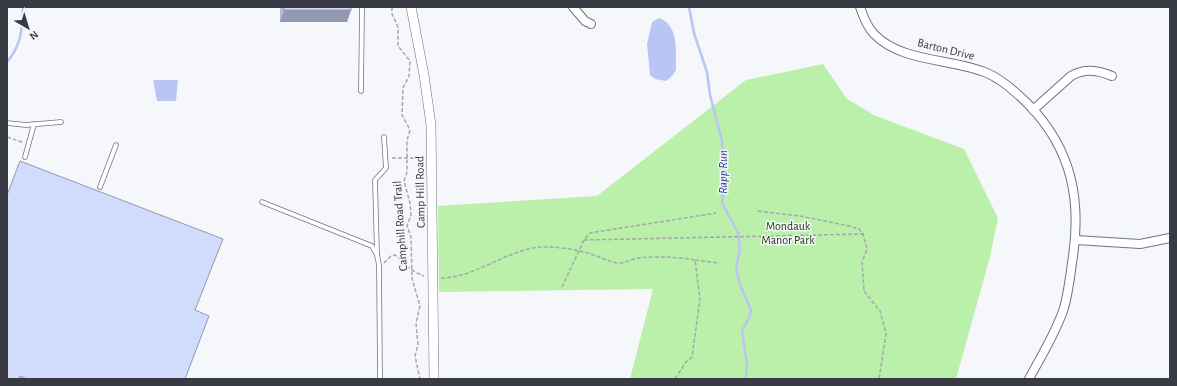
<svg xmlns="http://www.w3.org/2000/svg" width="1177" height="386" font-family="'Alegreya Sans',sans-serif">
	<rect width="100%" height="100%" fill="#f6f7fb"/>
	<!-- green -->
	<path fill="#baf0aa" d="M823,64l24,35 29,17 88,33 34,69 -8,39 -34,122h-326l23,-90 -214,3 -1,-86 159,-10 149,-116z"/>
	<!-- water -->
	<g fill="#b8c5f5">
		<path d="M659,18c21,8 16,34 17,52l-3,5 -7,6 -11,-2 -5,-4 -3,-31 5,-22z"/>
		<path d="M153,80h25l-2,21h-19z"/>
	</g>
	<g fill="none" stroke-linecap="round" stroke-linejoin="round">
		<!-- stream -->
		<g stroke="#b8c5f5" stroke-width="2.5">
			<path d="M689,7l5,26 13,39 3,23 12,46 3,32 -3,30 16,30 2,15 -4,22 5,17 10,23 -1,6 -8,15 5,33 -1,15"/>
			<path d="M7,62c15,-18 15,-32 16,-55"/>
		</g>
		<!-- service casing -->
		<g stroke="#6e7487" stroke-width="5.5">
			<g id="service">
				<path d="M361,91l1,-84"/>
				<path d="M7,123l19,2 35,-3"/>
				<path d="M25,157l9,-33"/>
				<path d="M100,187l16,-42"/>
				<path d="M262,202l110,44 5,9 2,10 1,114"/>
				<path d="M377,255l-2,-75 11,-12 -2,-31"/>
			</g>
		</g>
		<!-- minor casing -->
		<g stroke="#6e7487" stroke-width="10">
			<g id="minor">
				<path d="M573,7l12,14 6,3"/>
				<path d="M860,7c3,9 7,20 14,27 28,29 78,24 113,39 16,7 29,19 41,31 45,46 54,98 44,159 -2,15 -4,31 -8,45 -8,25 -23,48 -35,71"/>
				<path d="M1033,110l38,-34c14,-8 26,-6 41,0"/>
				<path d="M1076,240l64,4 30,-6"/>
			</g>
		</g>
		<!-- tertiary casing -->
		<g stroke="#6e7487" stroke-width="10">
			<path id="tertiary" d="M411,7l13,68 7,50 3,254"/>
		</g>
		<!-- path -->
		<g stroke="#a5a7ad" stroke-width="1.5" stroke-dasharray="4 2" stroke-linecap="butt">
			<path d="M392,7v7l6,13v19l12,15 -1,15 -6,12 -1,27 8,15 -3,10v32l-3,9 6,22 1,12 -4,11 4,11 1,41 8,28 -4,17 2,22 -3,11 5,23"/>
			<path d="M7,137l15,5"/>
			<path d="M392,158h30"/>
			<path d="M758,211l42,5 49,10 10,3 4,5 4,15 -5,13 2,29 16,20 6,23 -7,45"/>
			<path d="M584,240l279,-6"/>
			<path d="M695,260l24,3"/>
			<path d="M384,263l7,-7 4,-1c6,4 8,7 12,11 4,4 12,8 17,10"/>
			<path d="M441,278c34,-1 60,-24 92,-30 17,-3 39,1 55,5 10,3 19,8 29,10 7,1 14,-4 21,-5 19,-2 39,-1 57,2l5,39 -8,58 -6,5 -11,17"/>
			<path d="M562,287l22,-47 6,-7 126,-20"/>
		</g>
		<!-- service -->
		<use href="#service" stroke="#fff" stroke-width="4"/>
		<!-- minor -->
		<use href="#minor" stroke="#fff" stroke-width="8"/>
		<!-- tertiary -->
		<use href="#tertiary" stroke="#fff" stroke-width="9"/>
	</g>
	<!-- wall -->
	<g fill="#b4bcd8">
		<path d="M280,7h71v3l-4,12h-67z"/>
		<path d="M195,310l-10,69h-178z"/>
	</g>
	<!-- shaded-wall -->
	<path fill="#9299b0" d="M284,10h67l-4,12h-67z"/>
	<!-- building -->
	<g fill="#d1dbfb" stroke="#9299b0">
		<rect x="284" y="7" width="67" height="3"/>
		<path d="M20,161l203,78 -28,71 14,6 -24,63h-158l-7,-3 -1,3h-12v-184z"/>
	</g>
	<g text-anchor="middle" stroke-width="3" stroke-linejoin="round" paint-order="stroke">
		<!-- street labels -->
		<g font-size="12" fill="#393b44" stroke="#f6f7fb">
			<text transform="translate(946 49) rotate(14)" y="4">Barton Drive</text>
			<text transform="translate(420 192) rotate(-91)" y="4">Camp Hill Road</text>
			<text transform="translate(400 226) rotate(-94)" y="4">Camphill Road Trail</text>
		</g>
		<!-- park labels -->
		<g font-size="12" fill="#133705" stroke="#f6f7fb">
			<text x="788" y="230">Mondauk<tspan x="788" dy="14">Manor Park</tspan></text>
		</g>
		<!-- water labels -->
		<g font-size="13" font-style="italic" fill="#2d378f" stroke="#f6f7fb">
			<text transform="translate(722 172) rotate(-90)" y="5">Rapp Run</text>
		</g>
	</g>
	<!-- border -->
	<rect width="1177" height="386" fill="none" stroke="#393b44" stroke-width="16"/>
	<!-- north arrow -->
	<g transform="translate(28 28) rotate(142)" stroke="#f6f7fb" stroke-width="3" paint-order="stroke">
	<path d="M0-3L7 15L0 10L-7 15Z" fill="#393b44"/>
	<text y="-6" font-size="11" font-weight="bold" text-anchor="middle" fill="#393b44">N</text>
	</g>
</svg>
